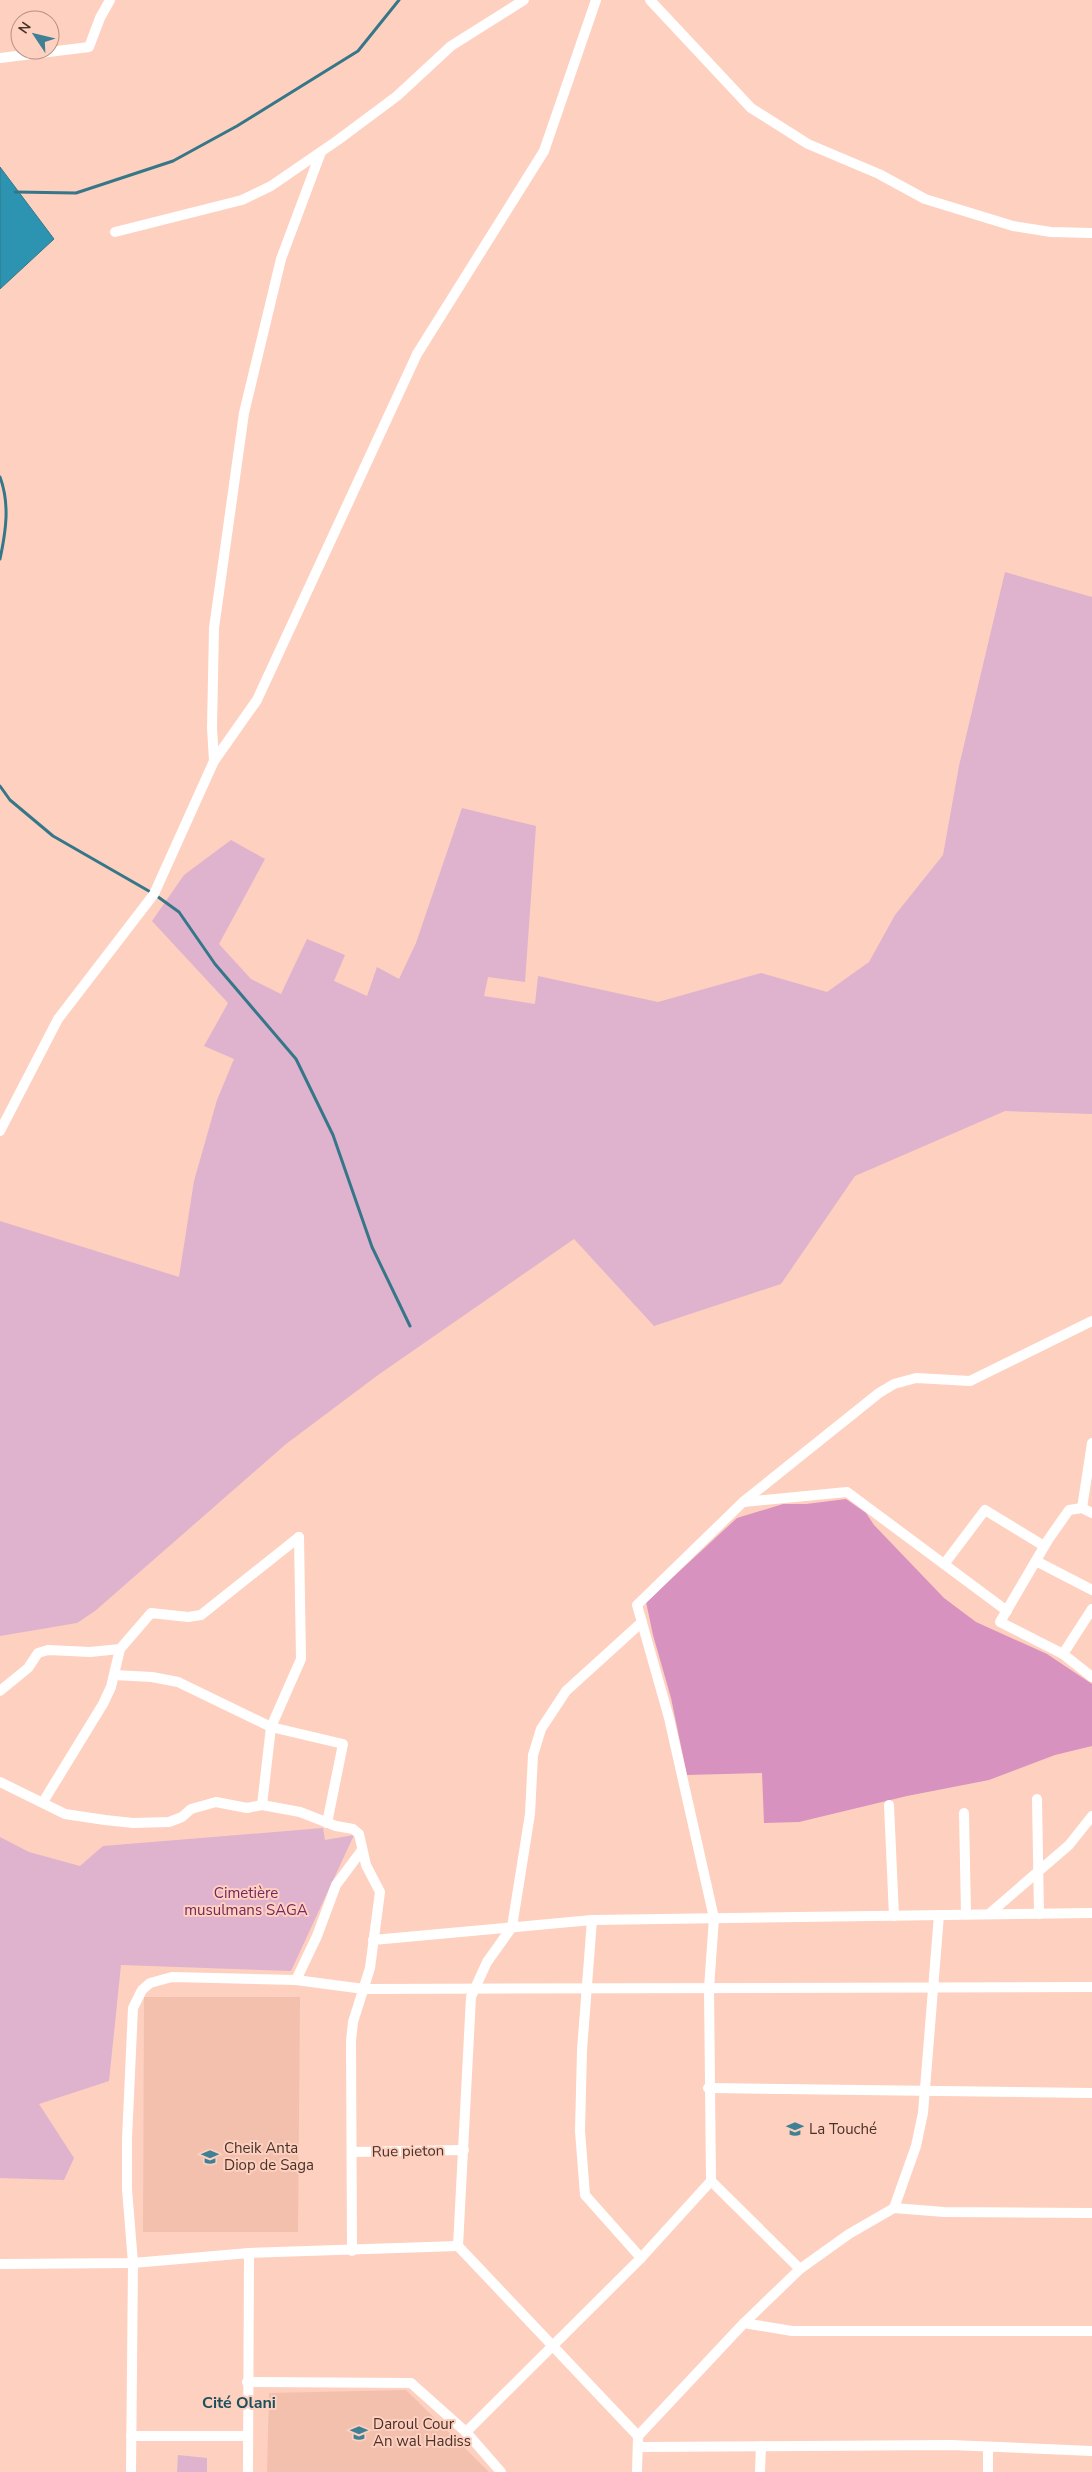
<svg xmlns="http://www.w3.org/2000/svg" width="1092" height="2472" font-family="'Nunito Sans',sans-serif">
	<rect width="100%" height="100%" fill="#fed0bf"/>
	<!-- built -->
	<g fill="#f3c0ae">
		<path d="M144,1997h156l-2,235h-155z"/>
		<path d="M406,2390l83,82h-222l2,-79z"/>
	</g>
	<!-- green -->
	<g fill="#dfb2ce">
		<path d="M1005,572l87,25v517l-87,-3 -150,65 -74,108 -127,42 -80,-87 -196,136 -92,69 -191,167 -18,12 -77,13v-415l179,56 15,-96 23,-81 17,-41 -30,-13 24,-43 -76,-82 32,-46 47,-35 34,19 -46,85 32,35 30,15 26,-55 38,16 -11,26 33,15 10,-29 22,12 17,-36 46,-135 74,18 -11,156 -37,-5 -4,19 51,8 3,-28 120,26 103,-29 66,19 42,-30 26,-47 48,-60 16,-89z"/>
		<path d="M323,1828l2,12 29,-5 -63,136 -170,-6 -12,116 -70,23 35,54 -10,22 -64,-2v-341l29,15 51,14 23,-20z"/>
		<path d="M178,2455l29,3v14h-30z"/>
	</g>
	<!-- forest -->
	<path fill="#d792bf" d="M846,1499l20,14 8,12 70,73 32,24 71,32 45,30v62l-37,9 -66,25 -82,16 -108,26 -35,1 -2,-50 -75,2 -16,-77 -18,-63 -7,-33 91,-84 46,-14h23z"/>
	<!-- water -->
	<path fill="#2c94b1" stroke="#357788" d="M0,167l54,72 -54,50z"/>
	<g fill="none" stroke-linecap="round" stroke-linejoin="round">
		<!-- stream -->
		<g stroke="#357788" stroke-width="3">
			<path d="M15,192l61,1 97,-32 64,-35 121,-75 41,-51"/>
			<path d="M0,477c10,27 6,54 0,82"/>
			<path d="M0,786l10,14 43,36 101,58 25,18 36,52 81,95 37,76 39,112 38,79"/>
		</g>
		<!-- street -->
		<g stroke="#fff" stroke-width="10">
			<path d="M650,0l101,108 57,36 71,30 46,25 88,27 38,6 41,1"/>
			<path d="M0,58l89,-11 11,-29 10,-18"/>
			<path d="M115,232l127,-32 29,-14 67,-46 59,-44 54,-50 73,-46"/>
			<path d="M214,761l-2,-33 2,-100 30,-215 37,-154 40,-107"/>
			<path d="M0,1131l58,-112 96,-125 60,-133 43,-61 160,-346 127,-203 52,-151"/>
			<path d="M744,1502l103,-10 160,119"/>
			<path d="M1082,1508l10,-65"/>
			<path d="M1092,1513l-10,-5 -13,2 -21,30 -48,82 63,32 29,23"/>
			<path d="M1036,1561l56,29"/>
			<path d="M945,1563l40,-53 59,36"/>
			<path d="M1063,1654l29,-45"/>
			<path d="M114,1675l38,2 26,5 93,45 72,17 -16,79"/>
			<path d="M0,1691l28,-23 10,-15 10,-3 42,2 30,-3"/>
			<path d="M0,1782l65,32 40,6 28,3 36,-1 13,-5 9,-8 25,-7 31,6 15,-3 38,7 36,14 17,3 6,5 7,31 14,27 -10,76 -17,54 -2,19 1,210"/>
			<path d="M1037,1799l2,115"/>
			<path d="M43,1802l60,-98 8,-17 9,-38 31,-36 37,4 13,-2 98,-78"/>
			<path d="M262,1805l9,-78 30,-68 -2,-122"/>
			<path d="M889,1805l5,111"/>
			<path d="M964,1813l2,101"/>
			<path d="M989,1914l80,-69 23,-29"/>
			<path d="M592,1920l-10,130 -2,81 5,64 56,63"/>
			<path d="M373,1940l219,-20 500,-7"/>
			<path d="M296,1980l21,-44 19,-51 26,-35"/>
			<path d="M708,2088l384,5"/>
			<path d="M352,2152l112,-2"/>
			<path d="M894,2208l22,-62 7,-33 16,-198"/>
			<path d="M0,2264l133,-1 116,-10 209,-7"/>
			<path d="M800,2269l-89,-88 -2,-193 5,-70 -45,-200 -32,-113 106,-103 136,-109 15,-9 22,-6 54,3 122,-60"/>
			<path d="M744,2323l48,8h300"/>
			<path d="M247,2382l164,1 55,49 35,40"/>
			<path d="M466,2432l175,-174 70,-77"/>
			<path d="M131,2436h117"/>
			<path d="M638,2436l-180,-190 13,-249 16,-35 25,-35 18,-113 3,-59 8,-26 25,-38 76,-69"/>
			<path d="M638,2447l313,-2 141,6"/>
			<path d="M131,2472l2,-209 -6,-74v-50l6,-131 9,-18 8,-7 22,-6 124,3 68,9 728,-2"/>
			<path d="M248,2472l1,-219"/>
			<path d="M637,2472l1,-36 106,-113 56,-54 49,-35 45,-26 50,4 148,1"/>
			<path d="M760,2472l1,-26"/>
			<path d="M988,2472v-25"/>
		</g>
	</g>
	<!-- icons -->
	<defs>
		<g id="school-bare" transform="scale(1.35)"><path d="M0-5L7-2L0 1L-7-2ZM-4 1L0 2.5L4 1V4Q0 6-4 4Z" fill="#408094" stroke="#fed0bf" stroke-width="2.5" paint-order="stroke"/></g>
	</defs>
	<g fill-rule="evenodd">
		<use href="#school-bare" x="795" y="2129"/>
		<use href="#school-bare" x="210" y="2157"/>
		<use href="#school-bare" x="359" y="2433"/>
	</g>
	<g text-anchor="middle" stroke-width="4" stroke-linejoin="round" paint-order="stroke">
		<!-- park labels -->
		<g font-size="15" fill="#762660" stroke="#fed0bf">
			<text x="246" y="1898">Cimetière<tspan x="246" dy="17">musulmans SAGA</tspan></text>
		</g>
		<!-- poi labels -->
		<g font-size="15" fill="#49322a" stroke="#fed0bf" text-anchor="start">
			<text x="809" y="2134">La Touché</text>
			<text x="224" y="2153">Cheik Anta<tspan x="224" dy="17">Diop de Saga</tspan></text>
			<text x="373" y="2429">Daroul Cour<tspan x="373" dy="17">An wal Hadiss</tspan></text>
		</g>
		<!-- street labels -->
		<g font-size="15" fill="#49322a" stroke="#fed0bf">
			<text transform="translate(408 2151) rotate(-1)" y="5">Rue pieton</text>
		</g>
		<!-- neighbourhood labels -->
		<g font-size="16" font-weight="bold" fill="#1b505f" stroke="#fed0bf">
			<text x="239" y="2408">Cité Olani</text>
		</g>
	</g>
	<!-- north arrow -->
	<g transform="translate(35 35) rotate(305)"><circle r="24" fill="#fed0bf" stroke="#b69183"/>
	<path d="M0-4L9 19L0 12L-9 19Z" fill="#408094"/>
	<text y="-8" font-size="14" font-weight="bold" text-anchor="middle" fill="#49322a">N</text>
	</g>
</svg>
